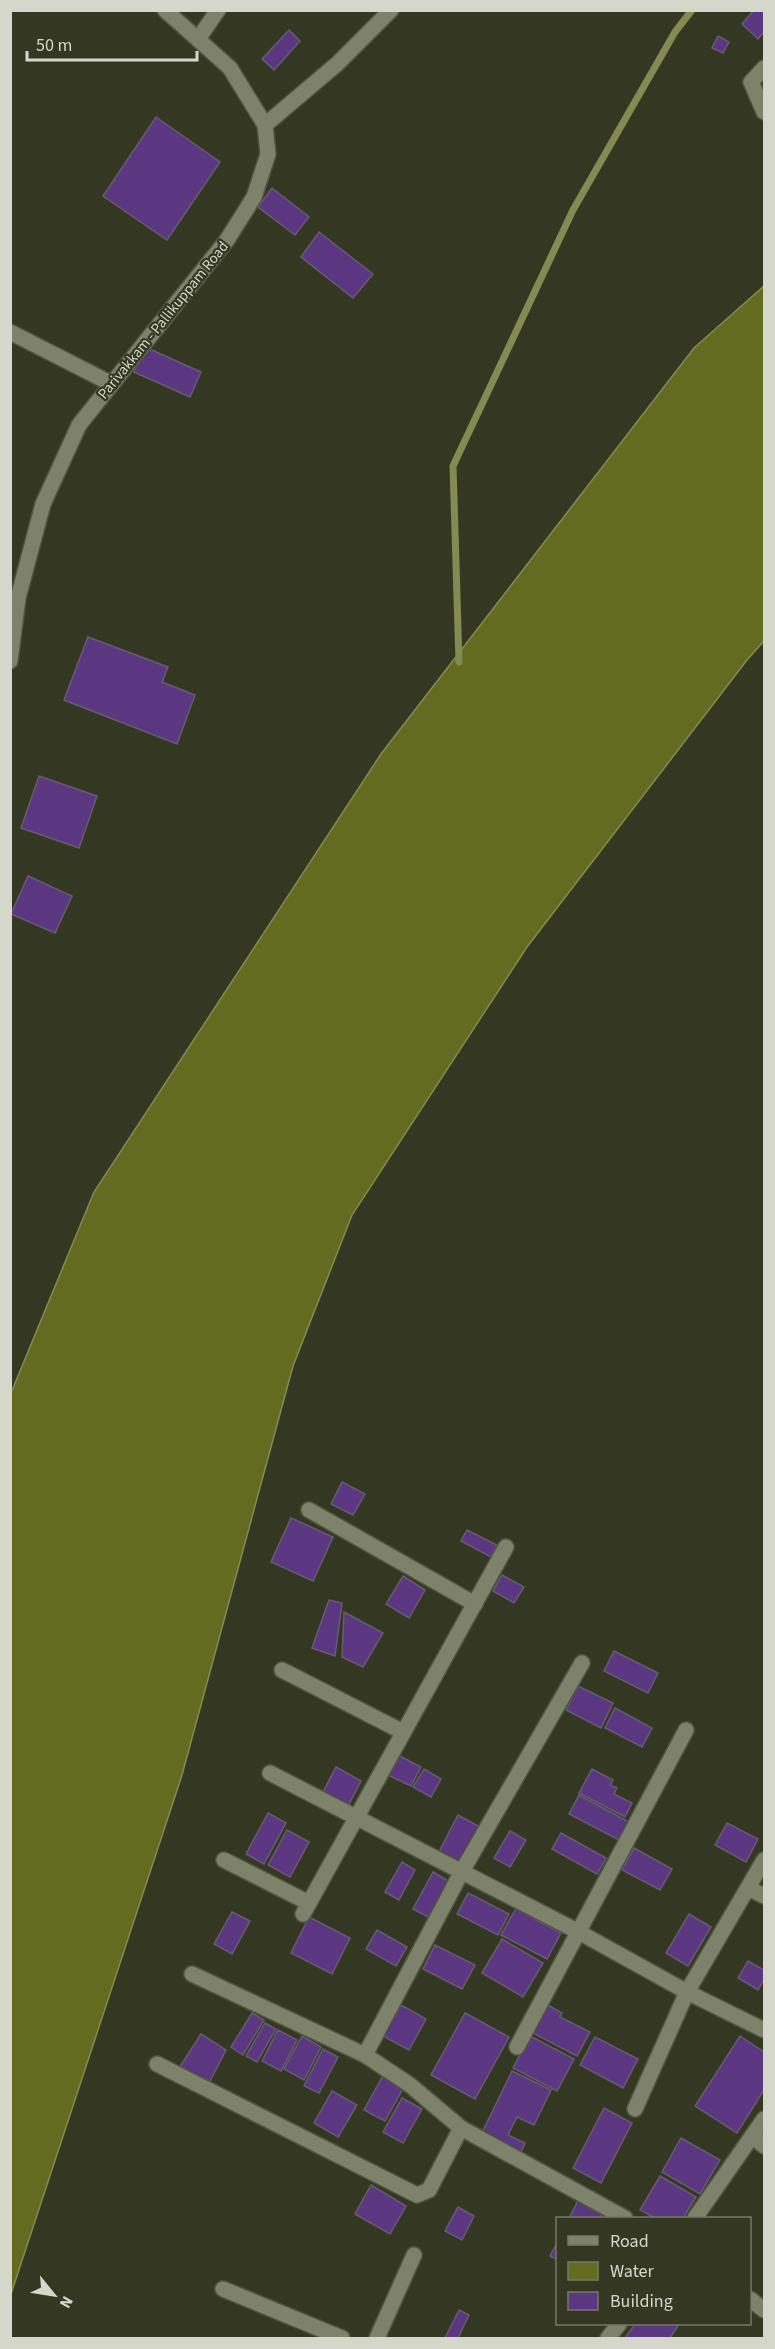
<svg xmlns="http://www.w3.org/2000/svg" width="775" height="2349" font-family="'Source Sans 3',sans-serif">
	<rect width="100%" height="100%" fill="#343822"/>
	<!-- water -->
	<path fill="#626b1f" stroke="#848b52" stroke-width="1.5" d="M764,286v355l-17,19 -220,287 -175,268 -59,151 -111,409 -171,519v-901l83,-201 287,-438 313,-406z"/>
	<g fill="none" stroke-linecap="round" stroke-linejoin="round">
		<!-- stream -->
		<path stroke="#848b52" stroke-width="7" d="M459,662l-6,-196 120,-256 102,-178 17,-22"/>
	</g>
	<!-- building -->
	<g fill="#5c3781" stroke="#655c71" stroke-width="1.5">
		<path d="M754,10h10v22l-6,7 -16,-15z"/>
		<path d="M289,30l11,11 -26,29 -12,-11z"/>
		<path d="M718,36l11,6 -6,11 -11,-5z"/>
		<path d="M156,117l64,45 -53,78 -64,-44z"/>
		<path d="M272,188l37,29 -14,18 -37,-28z"/>
		<path d="M319,232l54,42 -20,24 -52,-41z"/>
		<path d="M145,347l56,25 -11,25 -56,-25z"/>
		<path d="M88,637l80,30 -6,15 33,13 -18,49 -113,-44z"/>
		<path d="M39,776l58,20 -18,52 -58,-20z"/>
		<path d="M28,876l44,20 -17,37 -44,-19z"/>
		<path d="M342,1482l23,12 -12,21 -22,-11z"/>
		<path d="M291,1518l42,19 -20,44 -42,-19z"/>
		<path d="M467,1530l30,15 -6,12 -30,-16z"/>
		<path d="M502,1575l22,12 -10,16 -21,-12z"/>
		<path d="M403,1576l22,14 -16,28 -23,-14z"/>
		<path d="M329,1600l13,3 -7,53 -23,-8z"/>
		<path d="M344,1612l39,21 -20,34 -21,-10z"/>
		<path d="M614,1651l44,22 -10,20 -44,-22z"/>
		<path d="M578,1686l35,17 -12,25 -35,-18z"/>
		<path d="M615,1708l37,20 -10,19 -37,-19z"/>
		<path d="M398,1755l23,12 -10,19 -23,-11z"/>
		<path d="M336,1767l25,14 -13,25 -25,-14z"/>
		<path d="M424,1769l17,10 -10,18 -18,-10z"/>
		<path d="M592,1769l21,11 -3,5 7,3 -3,6 18,9 -7,14 -46,-24z"/>
		<path d="M579,1795l50,27 -10,18 -50,-26z"/>
		<path d="M268,1813l18,10 -22,41 -18,-10z"/>
		<path d="M458,1815l22,12 -18,37 -23,-12z"/>
		<path d="M727,1823l31,16 -12,23 -31,-17z"/>
		<path d="M287,1830l22,12 -19,35 -22,-12z"/>
		<path d="M510,1831l16,9 -16,27 -16,-9z"/>
		<path d="M561,1833l45,25 -9,16 -45,-25z"/>
		<path d="M634,1848l38,21 -12,21 -38,-20z"/>
		<path d="M402,1862l13,8 -16,30 -14,-8z"/>
		<path d="M433,1872l17,10 -20,36 -17,-9z"/>
		<path d="M468,1893l41,21 -11,21 -41,-21z"/>
		<path d="M518,1905l18,10 -2,4 27,14 -14,26 -46,-24z"/>
		<path d="M232,1912l18,9 -18,33 -18,-10z"/>
		<path d="M689,1914l22,13 -23,39 -22,-13z"/>
		<path d="M309,1917l41,21 -18,36 -41,-21z"/>
		<path d="M377,1930l30,17 -11,19 -30,-17z"/>
		<path d="M502,1939l41,24 -20,34 -41,-24z"/>
		<path d="M435,1945l40,20 -13,24 -39,-20z"/>
		<path d="M748,1961l16,9v9l-6,11 -20,-12z"/>
		<path d="M546,2004l16,9 -2,4 30,15 -13,24 -46,-24z"/>
		<path d="M401,2005l25,14 -17,31 -26,-14z"/>
		<path d="M252,2013l12,7 -21,35 -12,-8z"/>
		<path d="M465,2013l44,24 -34,62 -44,-24z"/>
		<path d="M265,2023l11,6 -19,33 -11,-6z"/>
		<path d="M278,2030l19,10 -16,31 -19,-10z"/>
		<path d="M201,2034l25,16 -19,37 -28,-19z"/>
		<path d="M302,2036l19,11 -17,33 -20,-11z"/>
		<path d="M530,2036l44,23 -17,32 -44,-23z"/>
		<path d="M740,2036l24,16v38l-27,43 -42,-27z"/>
		<path d="M595,2037l43,22 -15,29 -43,-23z"/>
		<path d="M323,2049l15,8 -19,36 -15,-7z"/>
		<path d="M512,2071l39,19 -17,35 -17,-8 -9,18 17,8 -5,11 -39,-19z"/>
		<path d="M385,2072l21,11 -21,38 -21,-11z"/>
		<path d="M332,2091l25,14 -19,32 -24,-14z"/>
		<path d="M402,2098l20,11 -19,34 -20,-11z"/>
		<path d="M604,2108l28,15 -31,60 -28,-15z"/>
		<path d="M681,2138l39,22 -20,34 -38,-22z"/>
		<path d="M660,2176l36,21 -13,21h-28l-15,-8z"/>
		<path d="M371,2185l35,21 -16,28 -35,-20z"/>
		<path d="M580,2197l25,12 -5,9h-31z"/>
		<path d="M458,2207l16,9 -12,24 -17,-9z"/>
		<path d="M558,2241v19l-8,-4z"/>
		<path d="M459,2310l10,5 -11,23h-13z"/>
		<path d="M635,2324h44l-9,14h-45z"/>
	</g>
	<g fill="none" stroke-linecap="round" stroke-linejoin="round">
		<!-- minor casing -->
		<g stroke="#505340" stroke-width="18">
			<g id="minor">
				<path d="M198,39l20,-29"/>
				<path d="M764,68l-13,14 13,30"/>
				<path d="M265,125l72,-61 54,-54"/>
				<path d="M10,332l100,51"/>
				<path d="M10,661l8,-63 25,-94 36,-79 148,-185 27,-43 14,-43 -3,-29 -35,-57 -65,-58"/>
				<path d="M309,1510l166,94"/>
				<path d="M282,1670l121,62"/>
				<path d="M270,1773l307,158 110,61 77,38"/>
				<path d="M224,1860l85,43"/>
				<path d="M748,1888l16,8"/>
				<path d="M303,1914l203,-367"/>
				<path d="M192,1974l173,81 45,30 51,43 164,90"/>
				<path d="M517,2047l169,-317"/>
				<path d="M365,2055l96,-182 121,-210"/>
				<path d="M157,2064l260,131 12,-5 32,-62"/>
				<path d="M635,2109l52,-117 77,-132"/>
				<path d="M752,2136l12,10"/>
				<path d="M695,2218l69,-99"/>
				<path d="M223,2289l119,49"/>
				<path d="M750,2299l14,11"/>
				<path d="M377,2338l37,-83"/>
				<path d="M608,2338l11,-14"/>
			</g>
		</g>
		<!-- minor -->
		<use href="#minor" stroke="#7e826a" stroke-width="15"/>
	</g>
	<g text-anchor="middle" stroke-width="4.5" stroke-linejoin="round" paint-order="stroke">
		<!-- street labels -->
		<g font-size="15" fill="#d4d7ca" stroke="#343822">
			<text transform="translate(163 320) rotate(-51)" y="5">Parivakkam - Pallikuppam Road</text>
		</g>
	</g>
	<!-- border -->
	<rect width="775" height="2349" fill="none" stroke="#d4d7ca" stroke-width="24"/>
	<!-- legend -->
	<rect x="556" y="2217" width="195" height="108" fill="#343822" stroke="#747865" stroke-width="1.5"/>
	<rect x="568" y="2236" width="30" height="9" fill="#7e826a" stroke="#747865" stroke-width="1.5"/>
	<text x="610" y="2247" font-size="18" fill="#d4d7ca">Road</text>
	<rect x="568" y="2262" width="30" height="18" fill="#626b1f" stroke="#747865" stroke-width="1.5"/>
	<text x="610" y="2277" font-size="18" fill="#d4d7ca">Water</text>
	<rect x="568" y="2292" width="30" height="18" fill="#5c3781" stroke="#747865" stroke-width="1.5"/>
	<text x="610" y="2307" font-size="18" fill="#d4d7ca">Building</text>
	<!-- north arrow -->
	<g transform="translate(54 2295) rotate(120)" stroke="#343822" stroke-width="4.5" paint-order="stroke">
	<path d="M0-4.5L10 22L0 15L-10 22Z" fill="#d4d7ca"/>
	<text y="-9" font-size="16" font-weight="bold" text-anchor="middle" fill="#d4d7ca">N</text>
	</g>
	<!-- scale -->
	<path d="M27 51v9h170v-9" fill="none" stroke="#d4d7ca" stroke-width="3"/>
	<text x="36" y="51" font-size="18" fill="#d4d7ca" stroke="#343822" stroke-width="4.5" paint-order="stroke">50 m</text>
</svg>
